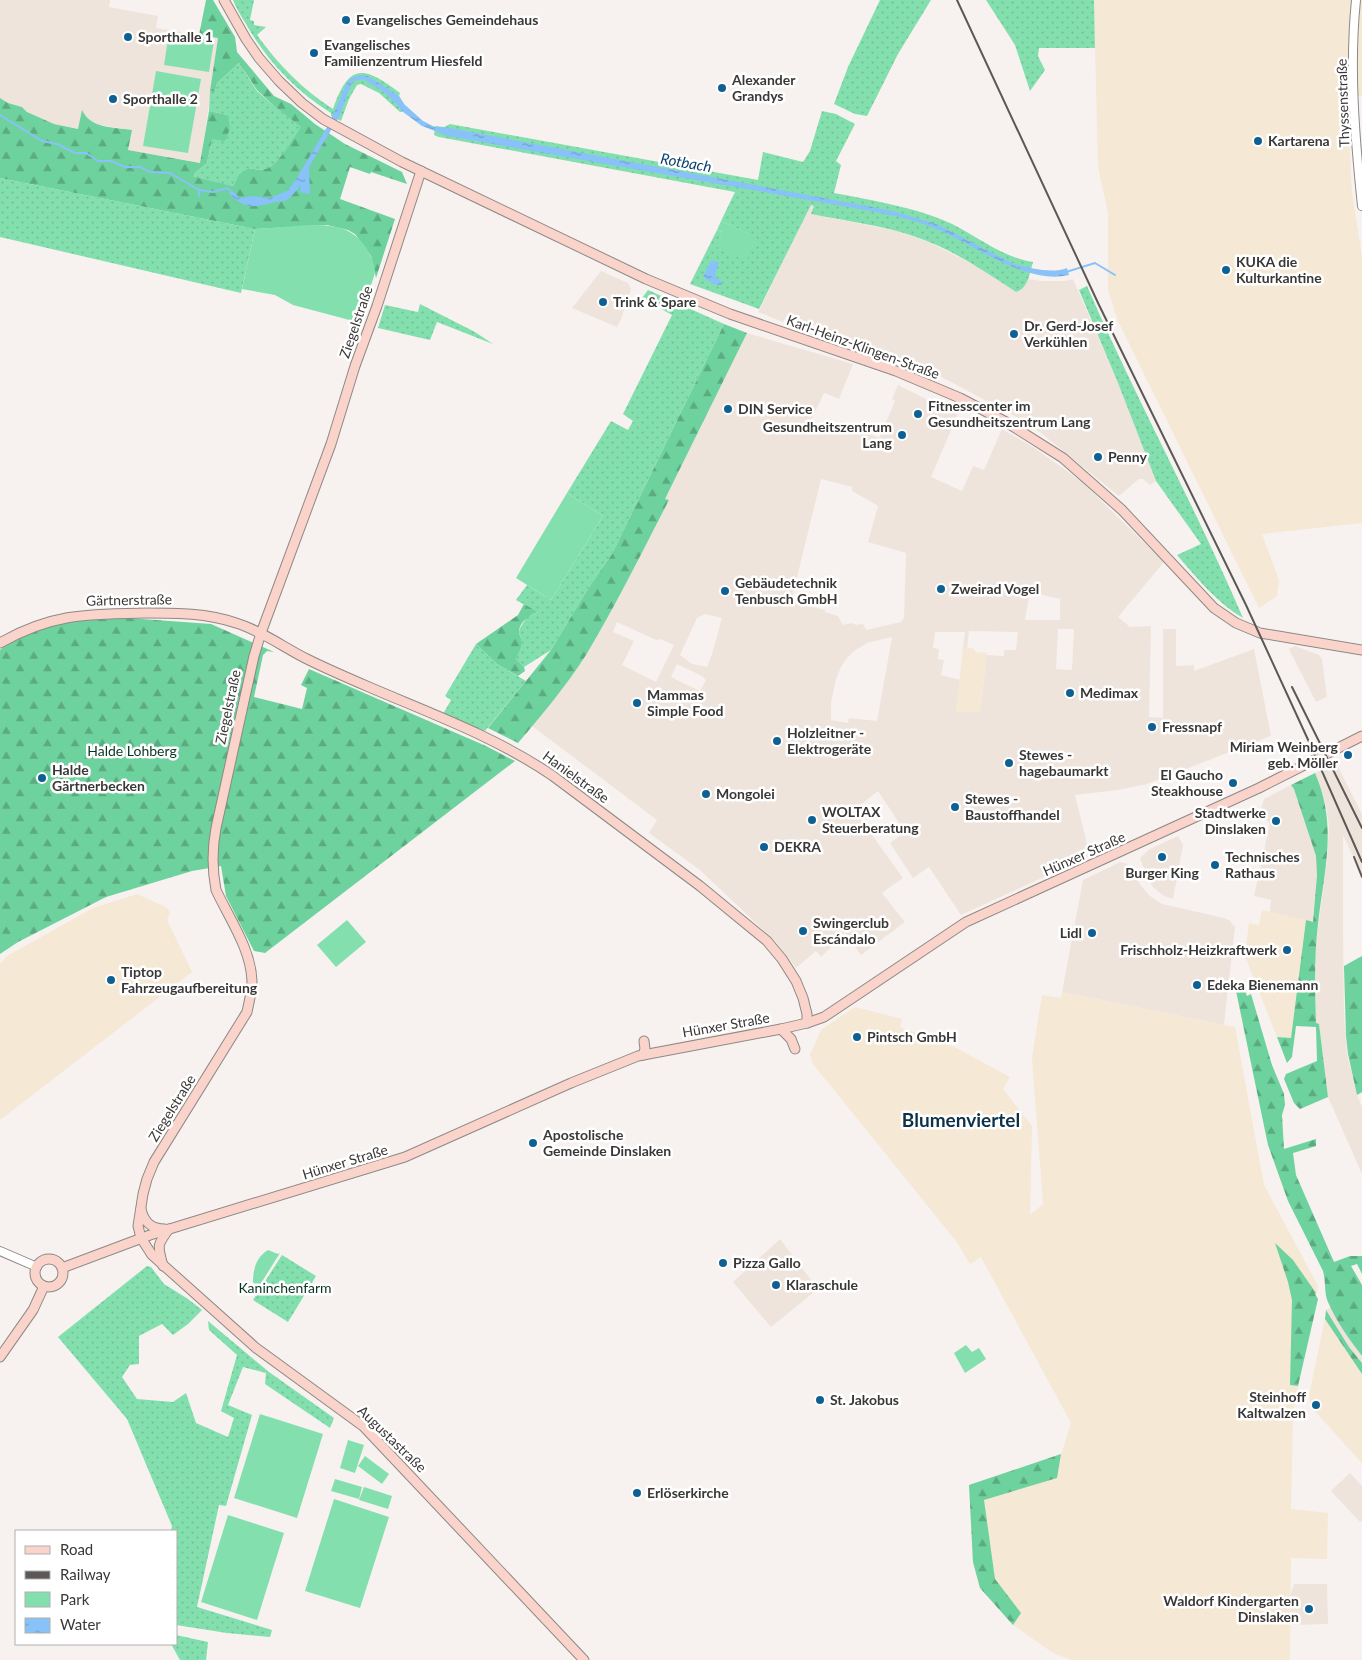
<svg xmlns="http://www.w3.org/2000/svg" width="1362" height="1660" font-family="Lato,sans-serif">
	<defs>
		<pattern id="grass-dots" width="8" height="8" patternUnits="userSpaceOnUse" patternTransform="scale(1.25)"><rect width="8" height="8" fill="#83e0ae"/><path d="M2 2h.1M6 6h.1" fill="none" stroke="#72c196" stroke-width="1.8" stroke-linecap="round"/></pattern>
		<pattern id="forest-firs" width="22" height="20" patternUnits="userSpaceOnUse" patternTransform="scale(1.25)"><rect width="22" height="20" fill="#6dd29d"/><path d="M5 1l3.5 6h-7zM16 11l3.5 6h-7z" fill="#5bab81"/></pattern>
		<pattern id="water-ripples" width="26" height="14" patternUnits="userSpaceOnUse" patternTransform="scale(1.25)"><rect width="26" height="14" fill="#89c2f8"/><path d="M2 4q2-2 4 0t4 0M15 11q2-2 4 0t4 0" fill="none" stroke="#719fca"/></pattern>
	</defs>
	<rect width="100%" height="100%" fill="#f7f2ef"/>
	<!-- built -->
	<g fill="#eee4dc" fill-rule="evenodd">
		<path d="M0,0h110l-1,7 49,9 -2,12 62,10 -17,125 -73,-13 3,-20 -37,-6 -8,-5 -4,-8 -3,18 -25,-5 -27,-12 -5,-5 -14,-4 -8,-5z"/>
		<path d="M811,205l4,1 -4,8 86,17 32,11 49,25 38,25 4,-1 8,-12 13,2h24l8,-2 45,104 38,98 -6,4 -7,-6h-4l-20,17 -78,-63 -28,-18 -77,-41 -47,-21 -102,-38 -4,7 -25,-10z"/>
		<path d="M601,271l27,12 3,6 -10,30 -4,8 -45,-19z"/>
		<path d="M747,333l106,31 -14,35 -15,-6 -17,36 15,6 3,-7 11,5 5,-12 38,17 16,-37 -3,-2 6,-14 36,18 26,6 -29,68 31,14 11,-25 11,4 18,-41 31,18 49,35 82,80 -46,55 12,10 21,-1 -2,91 14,1v-89h13v37l18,-1v6l60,-22 17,87 -124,48 -29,6 -43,5 15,61 -129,59 -32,-48 -16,11 -23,-35 15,-11 -27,-41 -24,19 49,68 -21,15 23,29 -44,33 -16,-22 -24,24 -5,-6 -20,17 -20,-26 -76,-72 -51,-37 8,-13 -125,-94 52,-69 25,-42 59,-114 -3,-2zM821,479l31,8v4l26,15 -10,36 38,11 -2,64 -3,5 -35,8 -3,-6 -7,1 -4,-2 -9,2 -5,-9 -13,-4v-2l-34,-8zM1030,592l30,7v21h-35zM705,614l17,4 -10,36 -5,13 -15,-3 -12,-9 17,-37zM617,622l39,18 4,-1 14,6 -18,37 -34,-17 12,-24 -21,-9zM1058,629h16l-2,41 -16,-1zM969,631l49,1 -2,18h-12v6l-17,-1v-2l-7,59h-24l4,-32 -19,-5 3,-15 -6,-1 1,-10 -6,-1 2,-16h30l-2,15 4,1zM892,637l-15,84 -28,-3 -1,5 -17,-3v-17l5,-24 5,-12 6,-9 7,-7 13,-8zM677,664l25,12 4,4 -6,11 -29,-14z"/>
		<path d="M1295,646l24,9 3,4 5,38 -11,5 -27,-53z"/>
		<path d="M1336,763l26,51v61l-19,-40v99l1,81 3,39 10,41 5,12v67l-34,-77 -9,-73h-3l-1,-73 12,-91 2,-34 -3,-20 -11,-33z"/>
		<path d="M1291,785l3,3 22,68 1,19 -4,47 -43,-10 1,-12 -17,-4 16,-72 -10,-12 4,-13z"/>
		<path d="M1178,836l5,9 -10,54 -9,-3 -11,-9 -5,-8 -8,-21 10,-9z"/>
		<path d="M1120,862l7,2 14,22 9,10 12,8 62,14 5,2 6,7 -11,98 -162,-33 21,-112z"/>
		<path d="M780,1239l38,50 -47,38 -38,-45z"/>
		<path d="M1331,1307l10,19 21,30v7l-13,-16 -23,-37z"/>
		<path d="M1350,1473l12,13v35l-2,1 -29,-31z"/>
		<path d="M1294,1584h33l1,40 -37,1v-32z"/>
	</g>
	<!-- industrial -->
	<g fill="#f5e8d4">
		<path d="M1094,0h268v96h-15l5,96 10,65v266l-100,11 17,46 -2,16 -18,12 -141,-287 -10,-31v-77l-10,-46z"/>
		<path d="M963,647l12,2v3l12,1 -7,59h-24z"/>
		<path d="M137,894l29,13 4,5 -3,8 25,52 -192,148v-156l7,-8 86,-48z"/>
		<path d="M1262,910l44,10 -15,119 -14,-2 -32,-81 4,-33 10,2z"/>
		<path d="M1062,992l173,35 29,158 54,101 -25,126 -2,97 37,4 -1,46 -36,-1 -1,102h-219l-18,-7 -40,-28 -33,-37 -7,-26 -4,-77 92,-30 10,-32 -90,-166 -11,7 -14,-23 -143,-177 -3,-9 11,-25 34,-23 47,12 -2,8 56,21 54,29 -7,12 29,37 -2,89 13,-11 -11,-146 10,-63 19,3z"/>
		<path d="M1325,1319l37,55v89l-50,-55 -3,-13z"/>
	</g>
	<!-- grass -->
	<g fill="url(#grass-dots)">
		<path d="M233,0h21l-4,20 4,1v4l12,2 -9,8c21,29 46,55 76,74 16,-46 30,-44 67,-16l-1,3 5,8 -5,5 4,3h-3l-21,-19 -18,-9 -4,1 -8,14 -8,22 -10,-5v-3c-35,-22 -64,-52 -85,-89 -5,-8 -10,-16 -13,-24z"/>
		<path d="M880,0h51l-33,54 -31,62 -12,-2 -21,-10 14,-37z"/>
		<path d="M986,0h108l1,48h-56l-1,8 7,14 -15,21 -15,-46z"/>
		<path d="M239,63l18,28 17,15 28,21c-8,10 -23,36 -34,41 -5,3 -14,1 -20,0l-9,6 -6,12 -39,-8 1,-5 12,-10 5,-24 16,-24 -19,-4 1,-20 5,1 2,-9z"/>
		<path d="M822,111l14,3 19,10 -19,37 5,4 -7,28c37,7 74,13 109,27 30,12 56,37 90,42 -3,10 -5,27 -17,30 -32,-21 -64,-43 -100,-55 -34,-12 -71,-16 -105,-23l3,-8 -3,-1 -52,104 -69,-25 27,-54 5,2 -6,14 30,14 10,-22 -35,-17 14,-29 -296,-55 -5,-2 1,-9 9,1 6,-3 308,56 5,-28 40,10 7,-11z"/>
		<path d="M0,178l255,51 -14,64 -241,-56z"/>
		<path d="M1087,286c49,113 108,220 156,332 -27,-16 -46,-40 -66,-63l24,-11 -45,-63 -38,-98 -39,-93z"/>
		<path d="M648,290l76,34 -112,230 -23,33 -38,63 -27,17 -8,-8 6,-17 -3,-10 1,-4 7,-11 11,-5 -22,-12 11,-15 24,15 52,-84 -36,-23 44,-72 17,9 5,-9 -10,-7 49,-99 -30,-17z"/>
		<path d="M420,304l55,28 18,12 -56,-22 -7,18 -52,-12 7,-23 33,7z"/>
		<path d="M476,644l21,20 29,17 -41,50 -42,-17 8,-14 -6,-4z"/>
		<path d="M282,1255l34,21 -28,46 -35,-22z"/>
		<path d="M147,1266l4,1 13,17 24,15 14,11 -14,14 -15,11 -11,-11 -23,12v28l-9,1 -8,12 15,22 36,3 13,-9 10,30 32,14 6,-19 -13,-7 16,-56 -28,-25 -1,-9 61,51 65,46 -4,10 -65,-44 1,-11 -23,-6 -15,38 24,10 -26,91 -7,-1 -22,102 75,23 -2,7 -43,-4 -51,-8v-94h-5l1,-5 -45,-107 -69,-82z"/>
		<path d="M176,1635l32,7 -2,18h-26l-9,-16h5z"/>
	</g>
	<!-- forest -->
	<g fill="url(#forest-firs)">
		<path d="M206,0h7l22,37 2,15 37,44 17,8 24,20 30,20 57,28 5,12 -36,-12 -1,2 -20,-7 -10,32 55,20 -19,59 -5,-22 -16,-22 -7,-4 -21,-5 -72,4 -255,-51v-80l8,5 14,4 5,5 27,12 24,5 4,-19c9,19 31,17 50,20l-4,20 72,13 9,-52 19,4 2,14 -5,12 -13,-2 -5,24 -12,10 -1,4 39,9 6,-12 9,-6c6,1 14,3 20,0 11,-5 26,-31 33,-41l-27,-21 -17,-16 -18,-27 -22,20 -2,9 -5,-1 8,-53 -19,-3z"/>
		<path d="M724,324l23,9 -82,166 4,1c-27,52 -53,105 -83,155 -20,31 -44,60 -68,88l-30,-15 63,-78 38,-63 23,-33z"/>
		<path d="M524,604l14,8c-8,3 -18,9 -19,19 0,4 3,8 3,12 -1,5 -4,11 -6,16l8,8 1,4 -7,5 -21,-12 -21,-20 42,-29z"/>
		<path d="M128,618l83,6 63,28 -7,-1 -4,4 -9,42 48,12 5,-21 -6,-3 8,-16 177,77 29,15 -250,192 -11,-2 -28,-55 -5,-30 -29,5 -86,26 -88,45 -18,12v-304l10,-9 47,-19z"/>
		<path d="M1315,773c23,53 9,97 3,151 -4,33 -3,66 -2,99l3,1 9,73 -28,12 -6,-6 -10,-24 2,-5 31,-13 -1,-34 -20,-1 -4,31 -5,6 -10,-26 14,1 15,-118 7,2 4,-47 -1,-19 -22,-67 -3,-4z"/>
		<path d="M1362,956v136l-5,3 -9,-41 -2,-18 -2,-70z"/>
		<path d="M1244,989l3,7 4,-2 21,71 12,29 1,11 -3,10 2,34 32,-10v7l-23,7 3,22 38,87 16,-6h12v18l-5,-10 -6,2 11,19v71c-13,-17 -26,-35 -34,-54 -4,-8 -2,-21 -5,-31l-35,-70 -20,-56 -32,-154z"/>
		<path d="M1275,1243l18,17 23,33 -1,1 3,5 -20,87 -8,-1 2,-85 -4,-18z"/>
		<path d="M1326,1310l23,37 13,16v11l-37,-55z"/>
		<path d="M1061,1454l-4,24 -73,22 11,79 26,34 -8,12 -33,-37 -7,-26 -4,-77z"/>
	</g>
	<!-- park -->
	<g fill="#83e0ae">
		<path d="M169,33l45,8 -5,31 -45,-7z"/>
		<path d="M156,71l45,8 -13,74 -45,-7z"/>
		<path d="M721,221l36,17 -11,23 -31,-15 7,-14 -5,-2z"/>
		<path d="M310,225c25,0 43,2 57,24 3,6 8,15 8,22 0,7 -15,41 -18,51l-64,-17 -18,-10 -33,-6 13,-60z"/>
		<path d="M567,493l36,23 -52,84 -35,-22z"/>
		<path d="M347,920l19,22 -30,25 -19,-22z"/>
		<path d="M268,1250l10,4 2,-1 -22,35 -5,-6c0,-12 3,-25 15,-32z"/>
		<path d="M966,1345l6,7 7,-4 7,11 -21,14 -11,-20z"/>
		<path d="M260,1414l63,20 -26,84 -63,-20z"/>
		<path d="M348,1440l16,5 -9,28 -15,-5z"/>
		<path d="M365,1456l24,18 -7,10 -24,-18z"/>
		<path d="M335,1479l27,8 -3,12 -28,-8z"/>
		<path d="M364,1487l28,9 -4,13 -29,-9z"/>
		<path d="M334,1499l55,18 -29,91 -55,-17z"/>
		<path d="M228,1515l56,18 -27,87 -56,-18z"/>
	</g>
	<!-- water -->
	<g fill="url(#water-ripples)">
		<path d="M359,75l9,1 31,20 5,8 19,17 12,6h9l449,84 43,13 78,40c15,4 38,10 53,4l2,7c-40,10 -89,-26 -124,-42 -22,-11 -45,-16 -69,-21l-428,-76 -26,-10 -23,-17 1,-1 -16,-16 -21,-13 -9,2 -3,4 -11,30 -31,52 1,27 -10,-2 1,-7c-4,5 -9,11 -14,15 -4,2 -8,1 -12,2 -20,6 -30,7 -45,-7v-5l2,1 8,7 12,-2 17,2 18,-7 8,-10 35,-59 16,-38 5,-6z"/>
		<path d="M713,261l6,1 -4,14 7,6v2l-2,1 -7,-1 -10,-7 7,-15z"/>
	</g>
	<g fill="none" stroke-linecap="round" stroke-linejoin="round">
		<!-- stream -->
		<g stroke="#89c2f8" stroke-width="2">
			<path d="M0,115l42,26 15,3 18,9h11l12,8h13l14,6h15l10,5 20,1 29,17 14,2 14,-4 5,4"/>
			<path d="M199,196v-6"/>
			<path d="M1066,272l29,-9 20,12"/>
		</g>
		<!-- tertiary casing -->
		<g stroke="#8d8986" stroke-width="10">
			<g id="tertiary">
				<path d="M1356,0c-7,68 -1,138 6,206"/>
				<path d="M0,1251l37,16"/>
			</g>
		</g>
		<!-- secondary casing -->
		<g stroke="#8d8986" stroke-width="11">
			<g id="secondary">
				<path d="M224,0l22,39 13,19 20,23 23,22 21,16 79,43 244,117 84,35 166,57 64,27 46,24 57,36 59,52 92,98 22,15 24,10 102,17"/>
				<path d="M421,171l-44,135 -22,60 -24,78 -70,189 -7,23 -38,172c-4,21 -4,41 0,62 13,28 35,59 36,91 0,10 -3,21 -5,31l-93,150 -7,17 -4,15 -5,32 3,12 11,17 104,93 107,78 221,234"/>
				<path d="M0,643c52,-30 89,-29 146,-30 31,0 61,0 90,10 26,8 47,24 71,36 20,10 41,19 62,28 63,27 127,50 184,89l147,110 67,55 15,18 14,22 7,17 4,16v9"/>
				<path d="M781,1029l10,10 4,10"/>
				<path d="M643,1055l2,-6 -1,-8"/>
				<path d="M141,1209c3,13 10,20 24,20"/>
				<circle cx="49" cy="1273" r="14"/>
				<path d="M163,1266c-5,-20 -7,-20 6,-37"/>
				<path d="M62,1268l88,-33 255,-78 166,-74 67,-27 143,-27 26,-6 17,-6 142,-95 293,-134 103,-52"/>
				<path d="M0,1357l33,-47 11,-24"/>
			</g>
		</g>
		<!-- tertiary -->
		<use href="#tertiary" stroke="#fff" stroke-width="8"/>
		<!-- secondary -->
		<use href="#secondary" stroke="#fad4ca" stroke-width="9"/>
		<!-- rail -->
		<g stroke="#5b5857" stroke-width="2">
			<path d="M957,0l142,305 147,300 64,139 52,118"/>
			<path d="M1292,687l70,141"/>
			<path d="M1354,857l8,20"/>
		</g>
	</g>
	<!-- markers -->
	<g fill="#0f6092" stroke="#fff" stroke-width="2">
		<circle cx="346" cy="20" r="5"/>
		<circle cx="128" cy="37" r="5"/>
		<circle cx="314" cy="53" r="5"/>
		<circle cx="722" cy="88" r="5"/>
		<circle cx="113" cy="99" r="5"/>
		<circle cx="1258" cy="141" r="5"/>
		<circle cx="1226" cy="270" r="5"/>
		<circle cx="603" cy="302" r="5"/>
		<circle cx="1014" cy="334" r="5"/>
		<circle cx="728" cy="409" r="5"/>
		<circle cx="918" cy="414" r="5"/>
		<circle cx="902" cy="435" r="5"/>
		<circle cx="1098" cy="457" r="5"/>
		<circle cx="941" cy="589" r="5"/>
		<circle cx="725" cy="591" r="5"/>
		<circle cx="1070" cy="693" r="5"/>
		<circle cx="637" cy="703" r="5"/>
		<circle cx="1152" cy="727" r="5"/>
		<circle cx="777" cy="741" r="5"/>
		<circle cx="1348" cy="755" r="5"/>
		<circle cx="1009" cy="763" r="5"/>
		<circle cx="42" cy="778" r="5"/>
		<circle cx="1233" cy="783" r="5"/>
		<circle cx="706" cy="794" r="5"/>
		<circle cx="955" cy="807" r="5"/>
		<circle cx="812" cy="820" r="5"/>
		<circle cx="1276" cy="821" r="5"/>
		<circle cx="764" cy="847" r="5"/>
		<circle cx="1162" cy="857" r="5"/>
		<circle cx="1215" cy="865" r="5"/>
		<circle cx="803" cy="931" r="5"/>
		<circle cx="1092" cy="933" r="5"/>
		<circle cx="1287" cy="950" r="5"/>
		<circle cx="111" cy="980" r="5"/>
		<circle cx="1197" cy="985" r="5"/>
		<circle cx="857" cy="1037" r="5"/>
		<circle cx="533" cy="1143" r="5"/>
		<circle cx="723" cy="1263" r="5"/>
		<circle cx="776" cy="1285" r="5"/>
		<circle cx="820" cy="1400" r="5"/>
		<circle cx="1316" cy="1405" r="5"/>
		<circle cx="637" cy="1493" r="5"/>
		<circle cx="1309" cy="1609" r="5"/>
	</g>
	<g text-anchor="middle" stroke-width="5" stroke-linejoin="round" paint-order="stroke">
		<!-- poi labels -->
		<g font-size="14" font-weight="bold" fill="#3a3837" stroke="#fff" text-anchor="start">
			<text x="356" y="25">Evangelisches Gemeindehaus</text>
			<text x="138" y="42">Sporthalle 1</text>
			<text x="324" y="50">Evangelisches<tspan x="324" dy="16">Familienzentrum Hiesfeld</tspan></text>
			<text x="732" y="85">Alexander<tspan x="732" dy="16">Grandys</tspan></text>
			<text x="123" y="104">Sporthalle 2</text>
			<text x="1268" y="146">Kartarena</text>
			<text x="1236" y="267">KUKA die<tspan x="1236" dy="16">Kulturkantine</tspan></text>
			<text x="613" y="307">Trink &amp; Spare</text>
			<text x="1024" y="331">Dr. Gerd-Josef<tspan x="1024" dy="16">Verkühlen</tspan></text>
			<text x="928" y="411">Fitnesscenter im<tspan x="928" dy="16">Gesundheitszentrum Lang</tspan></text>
			<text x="738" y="414">DIN Service</text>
			<text x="892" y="432" text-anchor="end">Gesundheitszentrum<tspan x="892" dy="16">Lang</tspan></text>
			<text x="1108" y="462">Penny</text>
			<text x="735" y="588">Gebäudetechnik<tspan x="735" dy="16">Tenbusch GmbH</tspan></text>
			<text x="951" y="594">Zweirad Vogel</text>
			<text x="1080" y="698">Medimax</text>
			<text x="647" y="700">Mammas<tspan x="647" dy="16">Simple Food</tspan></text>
			<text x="1162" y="732">Fressnapf</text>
			<text x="787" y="738">Holzleitner -<tspan x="787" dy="16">Elektrogeräte</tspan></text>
			<text x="1338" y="752" text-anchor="end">Miriam Weinberg<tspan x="1338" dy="16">geb. Möller</tspan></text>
			<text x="1019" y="760">Stewes -<tspan x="1019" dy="16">hagebaumarkt</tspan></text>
			<text x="52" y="775">Halde<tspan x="52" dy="16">Gärtnerbecken</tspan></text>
			<text x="1223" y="780" text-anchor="end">El Gaucho<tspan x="1223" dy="16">Steakhouse</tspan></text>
			<text x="716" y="799">Mongolei</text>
			<text x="965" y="804">Stewes -<tspan x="965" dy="16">Baustoffhandel</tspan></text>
			<text x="822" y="817">WOLTAX<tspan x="822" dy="16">Steuerberatung</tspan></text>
			<text x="1266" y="818" text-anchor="end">Stadtwerke<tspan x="1266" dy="16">Dinslaken</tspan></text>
			<text x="774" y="852">DEKRA</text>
			<text x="1225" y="862">Technisches<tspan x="1225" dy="16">Rathaus</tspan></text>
			<text x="1162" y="878" text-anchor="middle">Burger King</text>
			<text x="813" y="928">Swingerclub<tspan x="813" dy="16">Escándalo</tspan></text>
			<text x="1082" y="938" text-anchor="end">Lidl</text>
			<text x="1277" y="955" text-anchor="end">Frischholz-Heizkraftwerk</text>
			<text x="121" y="977">Tiptop<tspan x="121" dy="16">Fahrzeugaufbereitung</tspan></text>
			<text x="1207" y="990">Edeka Bienemann</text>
			<text x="867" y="1042">Pintsch GmbH</text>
			<text x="543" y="1140">Apostolische<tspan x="543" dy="16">Gemeinde Dinslaken</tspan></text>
			<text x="733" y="1268">Pizza Gallo</text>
			<text x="786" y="1290">Klaraschule</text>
			<text x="1306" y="1402" text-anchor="end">Steinhoff<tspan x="1306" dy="16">Kaltwalzen</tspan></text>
			<text x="830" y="1405">St. Jakobus</text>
			<text x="647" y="1498">Erlöserkirche</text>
			<text x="1299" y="1606" text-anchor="end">Waldorf Kindergarten<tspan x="1299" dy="16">Dinslaken</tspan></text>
		</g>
		<!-- street labels -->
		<g font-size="14" fill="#3a3837" stroke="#fff">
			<text transform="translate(1343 103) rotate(-92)" y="5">Thyssenstraße</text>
			<text transform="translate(356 322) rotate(-71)" y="5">Ziegelstraße</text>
			<text transform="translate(863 347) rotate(20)" y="5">Karl-Heinz-Klingen-Straße</text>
			<text transform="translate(129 600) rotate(-1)" y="5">Gärtnerstraße</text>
			<text transform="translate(228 707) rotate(-78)" y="5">Ziegelstraße</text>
			<text transform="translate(576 777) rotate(36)" y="5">Hanielstraße</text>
			<text transform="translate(1084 854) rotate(-24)" y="5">Hünxer Straße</text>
			<text transform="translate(726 1025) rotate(-10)" y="5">Hünxer Straße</text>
			<text transform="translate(172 1108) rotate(-58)" y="5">Ziegelstraße</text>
			<text transform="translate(345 1162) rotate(-17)" y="5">Hünxer Straße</text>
			<text transform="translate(392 1439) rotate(44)" y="5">Augustastraße</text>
		</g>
		<!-- park labels -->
		<g font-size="14" fill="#083521" stroke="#fff">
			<text x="132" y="756">Halde Lohberg</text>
			<text x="285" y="1293">Kaninchenfarm</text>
		</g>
		<!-- water labels -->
		<g font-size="15" font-style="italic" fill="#09416c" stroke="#fff">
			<text transform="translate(686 163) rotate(10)" y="5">Rotbach</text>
		</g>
		<!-- district labels -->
		<g font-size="19" font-weight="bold" fill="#0e314a" stroke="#fff">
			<text x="961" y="1127">Blumenviertel</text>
		</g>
	</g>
	<!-- legend -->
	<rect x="15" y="1530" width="162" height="115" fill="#ffffff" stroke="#b0afaf"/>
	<rect x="25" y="1546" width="25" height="8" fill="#fad4ca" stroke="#b0afaf"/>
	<text x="60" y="1555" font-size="15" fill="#3a3837">Road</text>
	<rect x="25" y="1571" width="25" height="8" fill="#5b5857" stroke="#b0afaf"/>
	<text x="60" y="1580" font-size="15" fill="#3a3837">Railway</text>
	<rect x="25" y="1592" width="25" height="15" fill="#83e0ae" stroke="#b0afaf"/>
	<text x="60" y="1605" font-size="15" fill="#3a3837">Park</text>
	<rect x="25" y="1618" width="25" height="15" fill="url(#water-ripples)" stroke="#b0afaf"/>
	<text x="60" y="1630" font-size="15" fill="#3a3837">Water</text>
</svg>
